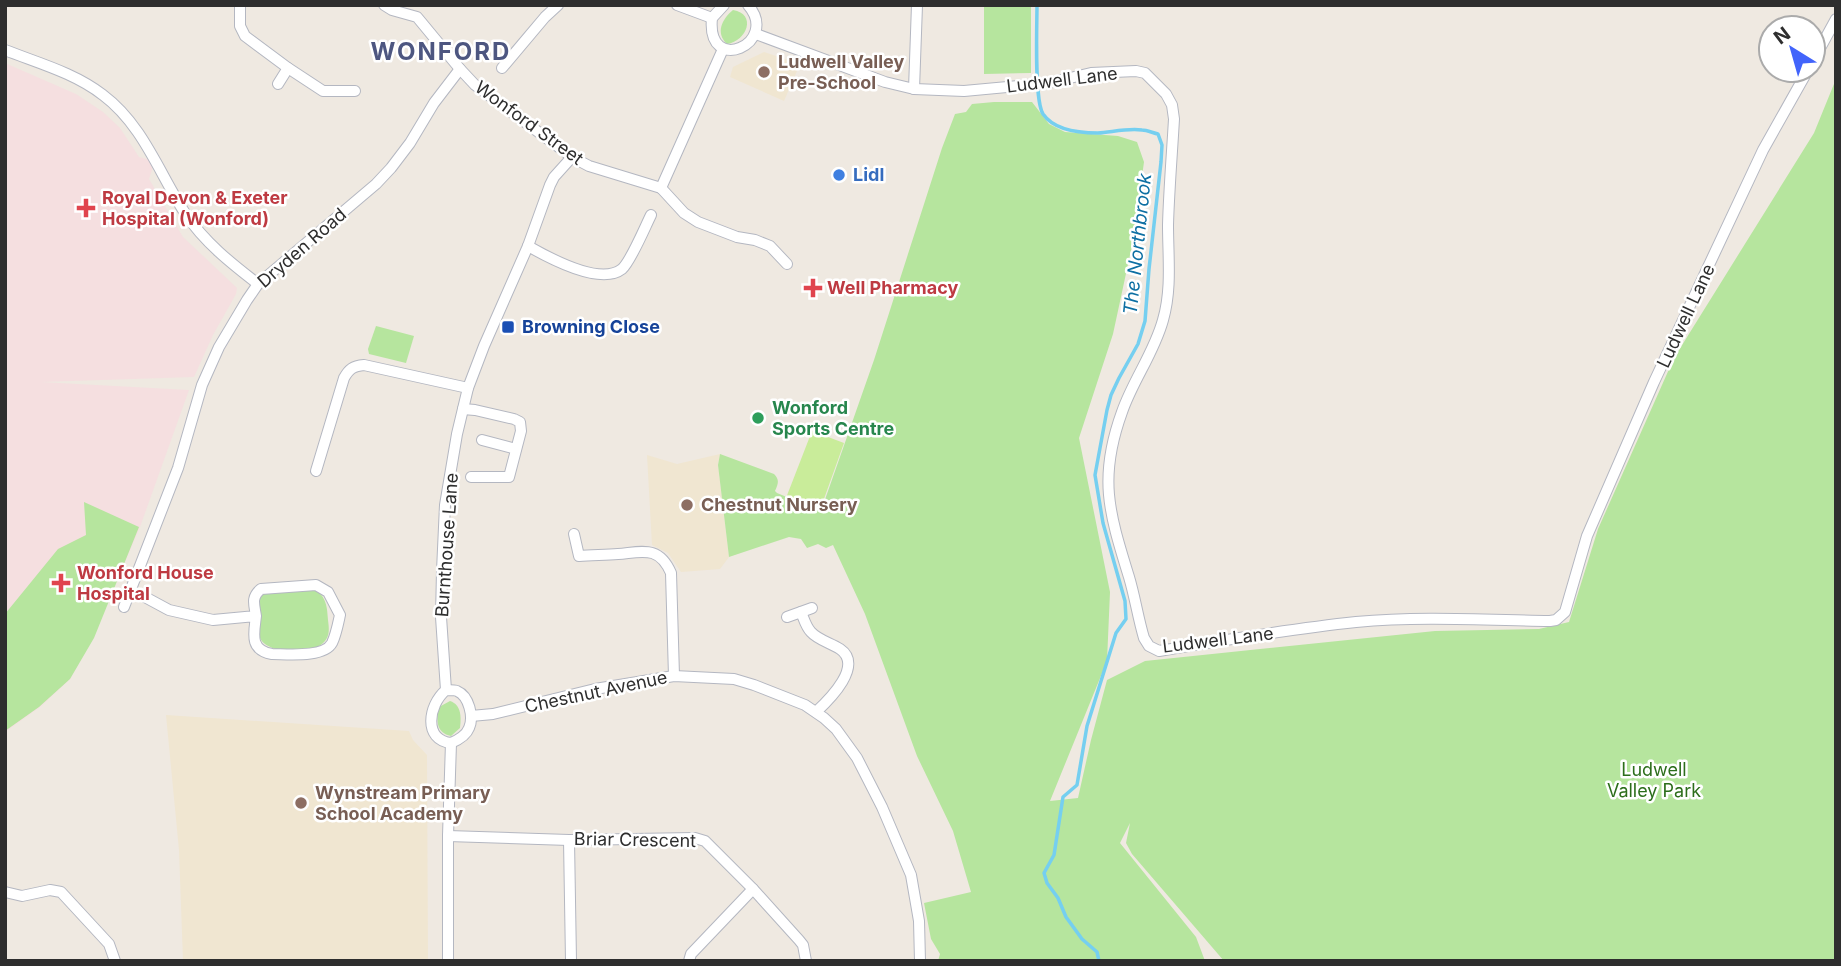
<svg xmlns="http://www.w3.org/2000/svg" width="1841" height="966" font-family="Inter,sans-serif">
	<rect width="100%" height="100%" fill="#efe9e1"/>
	<!-- education -->
	<g fill="#f0e6d1">
		<path d="M764,52l36,12 -16,37 -54,-24 3,-10z"/>
		<path d="M720,454l-2,11 11,92 -9,12 -39,3 -13,-19 -16,-8 -5,-90 30,9z"/>
		<path d="M166,715l243,16 4,9 14,15 1,206h-245l-4,-111z"/>
	</g>
	<!-- medical -->
	<path fill="#f5dfe0" d="M5,63l71,31 27,18 17,16 19,29 16,4 -6,18 34,58 54,51 -1,6 -23,41 -19,42 -153,5 148,8 -49,137 -48,112 -22,40 -30,28 -35,25z"/>
	<!-- green -->
	<g fill="#b6e59e">
		<path d="M984,5h47v68l-47,1z"/>
		<path d="M733,10c24,4 14,31 -6,34 -12,-11 -5,-25 6,-34z"/>
		<path d="M1836,79v882h-612l-92,-107 -6,-11 4,-20 -10,20 76,94 9,24h-267l2,-7 -9,-15 -7,-36 47,-11 -18,-61 -36,-75 -52,-142 -32,-69 -7,3 -8,-4 -11,4 -6,-9 -12,-2 -60,20 -11,-92 2,-11 54,20c6,6 4,10 1,17l2,2 44,18 53,-151 68,-212 13,-34 11,-2 6,-8 22,-2h38l17,22 16,8 53,4 19,6 7,20 -11,79 -20,93 -34,104 31,154 -3,69 -57,140 28,-3 13,-58 16,-60 38,-19 290,-30 104,-2 30,-7 29,-93 76,-171 140,-225z"/>
		<path d="M376,326l38,10 -8,27 -37,-9 -1,-5z"/>
		<path d="M84,502l55,25 -45,111 -24,41 -31,28 -34,24v-117l53,-65 28,-14z"/>
		<path d="M317,590c10,10 10,17 11,30 1,8 2,15 -3,21 -10,14 -58,14 -65,-3 -4,-11 -2,-28 -2,-39l6,-8z"/>
		<path d="M450,701c12,4 11,17 10,27l-9,8c-15,-3 -15,-16 -12,-29z"/>
	</g>
	<!-- pitch -->
	<path fill="#c9ec9a" d="M812,431l32,12 -24,67 -34,-12z"/>
	<g fill="none" stroke-linecap="round" stroke-linejoin="round">
		<!-- stream -->
		<path stroke="#75cff0" stroke-width="3.5" d="M1037,5c0,21 -3,95 6,109 11,16 37,19 55,19 14,-1 30,-5 44,-3 5,0 11,3 16,4l4,11 -1,17 -12,107 -4,52 -7,23 -19,34 -8,17 -4,15 -12,65 8,48 22,78 1,18 -10,14 -29,93 -10,59 -14,12 -9,58 -10,18 3,10 11,15 8,19 16,22 15,13 2,9"/>
		<!-- street casing -->
		<g stroke="#b4b7c1" stroke-width="12">
			<g id="street">
				<path d="M240,5v21l5,10 43,32 -10,16"/>
				<path d="M384,5l8,5 25,7 43,52 15,16 97,72 17,9 72,22"/>
				<path d="M677,5l35,13"/>
				<path d="M724,5l-12,13c-6,59 69,25 36,-13"/>
				<path d="M756,34l129,48 29,7 50,2 85,-8 42,-10 45,-2 9,2 21,21 6,11 2,14c-2,35 -5,71 -6,106 0,32 4,64 -5,95 -9,33 -30,60 -41,92 -24,66 -13,100 7,165 6,20 9,41 15,61l5,8 10,5c65,-11 131,-22 197,-29 64,-6 130,-2 194,-1l6,-1 9,-8 22,-76 67,-154 109,-232 45,-80"/>
				<path d="M5,50c33,13 70,23 98,45 40,30 56,78 82,118 19,29 47,51 73,71"/>
				<path d="M1813,61l23,-42"/>
				<path d="M288,68l35,23h32"/>
				<path d="M502,68l43,-51 13,-12"/>
				<path d="M914,89l3,-84"/>
				<path d="M661,188l62,-139"/>
				<path d="M661,188l23,25 14,9 39,15 18,3 15,6 17,18"/>
				<path d="M528,246c21,12 72,40 94,23 9,-8 23,-42 29,-54"/>
				<path d="M463,409l12,1 39,9 6,3 1,9 -12,46h-38"/>
				<path d="M482,440l34,9"/>
				<path d="M316,471l28,-93c5,-9 9,-12 20,-13l104,23"/>
				<path d="M574,534l5,22c13,-1 26,-1 39,-2 24,-2 41,-9 53,19l3,103"/>
				<path d="M130,592l13,4 26,14 44,10 43,-4c-2,-12 -5,-19 5,-27l55,-4 12,7 12,23c-2,9 -4,20 -8,28 -8,15 -45,11 -60,11 -23,-4 -18,-21 -16,-38"/>
				<path d="M124,607l54,-139 24,-83 17,-38 28,-47 11,-16 118,-100 15,-16 19,-25 24,-40 26,-34"/>
				<path d="M801,612c3,7 5,15 10,20 7,8 20,11 29,17 24,16 -10,50 -24,63"/>
				<path d="M787,617l25,-9"/>
				<path d="M446,690l-5,-73 1,-46 3,-66 12,-71 11,-46 16,-42 44,-100 22,-61 4,-8 18,-20"/>
				<path d="M446,690c2,0 9,0 11,1 12,5 17,26 12,37 -3,8 -11,12 -18,15 -28,-3 -23,-38 -5,-53z"/>
				<path d="M471,716l22,-2 102,-25 79,-13 60,3 20,6 51,20 19,13 12,11 21,29 25,49 29,68 8,46 1,40"/>
				<path d="M448,836l121,4 126,-2 10,3 48,48 46,51 4,5 3,16"/>
				<path d="M569,840l2,121"/>
				<path d="M5,892l17,4 28,-6 11,2 48,52 6,17"/>
				<path d="M448,961v-125l3,-93"/>
				<path d="M689,961l2,-7 62,-65"/>
			</g>
		</g>
		<!-- street -->
		<use href="#street" stroke="#fff" stroke-width="10"/>
	</g>
	<!-- markers -->
	<g fill="#8d6e63" stroke="#fff" stroke-width="2.5">
		<circle cx="764" cy="72" r="7"/>
		<circle cx="687" cy="505" r="7"/>
		<circle cx="301" cy="803" r="7"/>
	</g>
	<circle fill="#3f7fe0" stroke="#fff" stroke-width="2.5" cx="839" cy="175" r="7"/>
	<g fill="#e0444e" stroke="#fff" stroke-width="2.5">
		<path d="M82.5 197.5h7v7h7v7h-7v7h-7v-7h-7v-7h7z"/>
		<path d="M809.5 277.5h7v7h7v7h-7v7h-7v-7h-7v-7h7z"/>
		<path d="M57.5 572.5h7v7h7v7h-7v7h-7v-7h-7v-7h7z"/>
	</g>
	<rect fill="#1a4fb4" stroke="#fff" stroke-width="2.5" x="501" y="320" width="14" height="14" rx="3.5"/>
	<circle fill="#2e9e5b" stroke="#fff" stroke-width="2.5" cx="758" cy="418" r="7"/>
	<g text-anchor="middle" stroke-width="5" stroke-linejoin="round" paint-order="stroke">
		<!-- education labels -->
		<g font-size="18" font-weight="bold" fill="#785e54" stroke="#fff" text-anchor="start">
			<text x="778" y="68">Ludwell Valley<tspan x="778" dy="21">Pre-School</tspan></text>
			<text x="701" y="511">Chestnut Nursery</text>
			<text x="315" y="799">Wynstream Primary<tspan x="315" dy="21">School Academy</tspan></text>
		</g>
		<!-- street labels -->
		<g font-size="18" fill="#2e2e2e" stroke="#fff">
			<text transform="translate(1062 80) rotate(-7)" y="6">Ludwell Lane</text>
			<text transform="translate(529 123) rotate(36)" y="6">Wonford Street</text>
			<text transform="translate(302 248) rotate(-41)" y="6">Dryden Road</text>
			<text transform="translate(1686 316) rotate(-65)" y="6">Ludwell Lane</text>
			<text transform="translate(447 545) rotate(-86)" y="6">Burnthouse Lane</text>
			<text transform="translate(1218 640) rotate(-7)" y="6">Ludwell Lane</text>
			<text transform="translate(596 692) rotate(-12)" y="6">Chestnut Avenue</text>
			<text transform="translate(635 840) rotate(1)" y="6">Briar Crescent</text>
		</g>
		<!-- shop labels -->
		<g font-size="18" font-weight="bold" fill="#366cbe" stroke="#fff" text-anchor="start">
			<text x="853" y="181">Lidl</text>
		</g>
		<!-- health labels -->
		<g font-size="18" font-weight="bold" fill="#be3a42" stroke="#fff" text-anchor="start">
			<text x="102" y="204">Royal Devon &amp; Exeter<tspan x="102" dy="21">Hospital (Wonford)</tspan></text>
			<text x="827" y="294">Well Pharmacy</text>
			<text x="77" y="579">Wonford House<tspan x="77" dy="21">Hospital</tspan></text>
		</g>
		<!-- transit labels -->
		<g font-size="18" font-weight="bold" fill="#164399" stroke="#fff" text-anchor="start">
			<text x="522" y="333">Browning Close</text>
		</g>
		<!-- leisure labels -->
		<g font-size="18" font-weight="bold" fill="#27864d" stroke="#fff" text-anchor="start">
			<text x="772" y="414">Wonford<tspan x="772" dy="21">Sports Centre</tspan></text>
		</g>
		<!-- park labels -->
		<g font-size="18" fill="#2c6e1b" stroke="#fff">
			<text x="1654" y="776">Ludwell<tspan x="1654" dy="21">Valley Park</tspan></text>
		</g>
		<!-- water labels -->
		<g font-size="19" font-style="italic" fill="#0d6fa3" stroke="#fff">
			<text transform="translate(1137 244) rotate(-84)" y="7">The Northbrook</text>
		</g>
		<!-- district labels -->
		<g font-size="24" font-weight="bold" letter-spacing="2" fill="#4d5680" stroke="#fff">
			<text x="441" y="60">WONFORD</text>
		</g>
	</g>
	<!-- border -->
	<rect width="1841" height="966" fill="none" stroke="#2e2e2e" stroke-width="14"/>
	<!-- north arrow -->
	<g transform="translate(1792 49) rotate(323)"><circle r="33" fill="#ffffff" stroke="#ababab" stroke-width="2"/>
	<path d="M0-5L12 26L0 18L-12 26Z" fill="#4264fb"/>
	<text y="-10" font-size="19" font-weight="bold" text-anchor="middle" fill="#2e2e2e">N</text>
	</g>
</svg>
